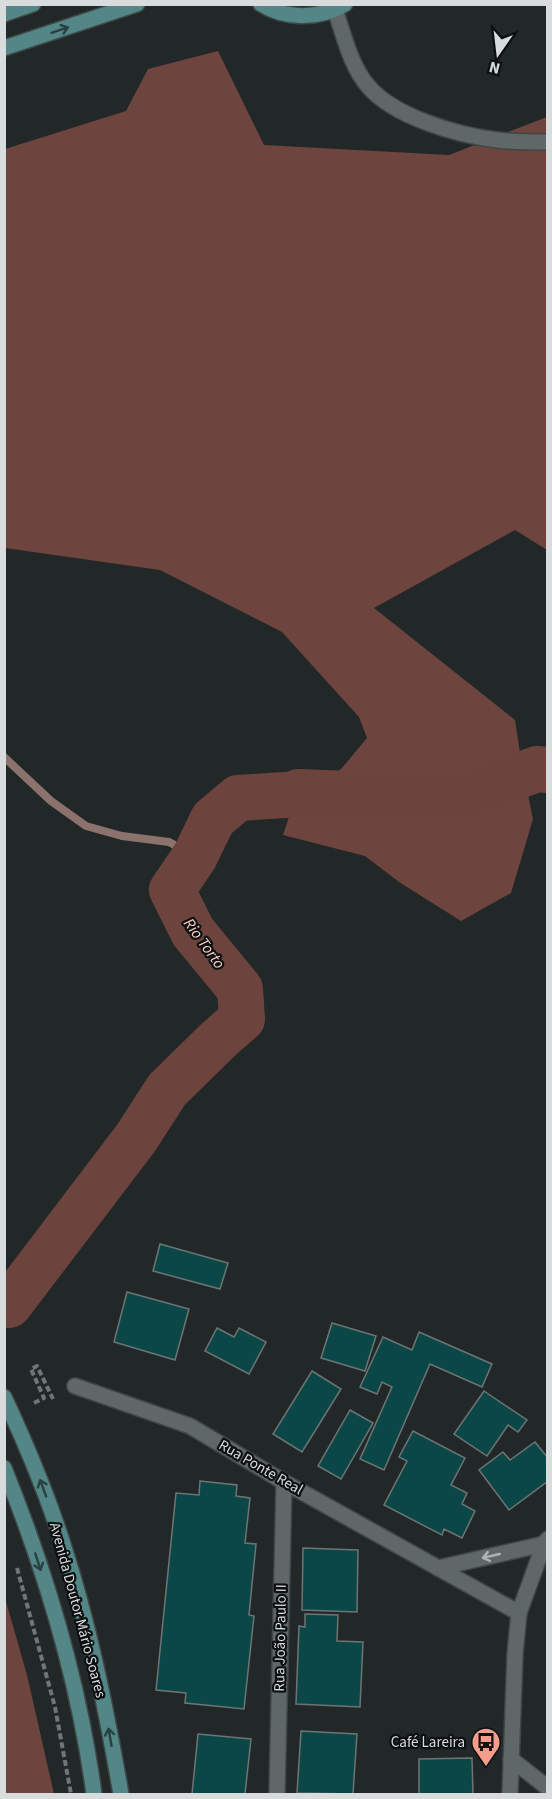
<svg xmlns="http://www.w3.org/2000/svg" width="552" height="1799" font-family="'Source Sans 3',sans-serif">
	<rect width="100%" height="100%" fill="#222828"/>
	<!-- forest -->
	<g fill="#6d453e">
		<path d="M218,51l46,94 185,10 98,-38v433l-32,-20 -141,78 141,112 7,46 11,53 -22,74 -50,28 -62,-39 -34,-26 -82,-21 9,-27 50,-40 25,-30 -8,-21 -77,-85 -122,-62 -155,-22v-399l121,-38 22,-42z"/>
		<path d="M5,1598l22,77 27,119h-49z"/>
	</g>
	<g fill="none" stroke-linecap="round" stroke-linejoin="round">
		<!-- stream -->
		<path stroke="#8c726d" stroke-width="8" d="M4,757l47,44 35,25 36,10 47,6 26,14"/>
		<!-- river -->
		<path stroke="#6c443d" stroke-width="46" d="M9,1305l127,-167 31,-48 51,-50 24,-21 -2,-30 -47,-57 -21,-42 23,-34 18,-37 25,-21 62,-4 -2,-2 162,6 77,-29 11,1"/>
	</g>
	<!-- building -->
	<g fill="#0c4747" stroke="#6d7574" stroke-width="1.5">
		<path d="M160,1244l68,19 -8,26 -67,-18z"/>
		<path d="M127,1292l62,17 -14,51 -61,-18z"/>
		<path d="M332,1323l44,13 -11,35 -44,-13z"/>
		<path d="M217,1328l17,9 5,-9 27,14 -17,32 -44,-23z"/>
		<path d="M419,1332l73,32 -10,23 -52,-23 -46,106 -24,-11 32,-72 -10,-5 -5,12 -17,-7 23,-50 29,13z"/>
		<path d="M312,1371l29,18 -39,63 -29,-18z"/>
		<path d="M484,1391l43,29 -9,12 -10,-7 -21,31 -33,-22z"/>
		<path d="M350,1410l23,13 -32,56 -23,-13z"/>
		<path d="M413,1431l52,27 -14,27 16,8 -5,11 13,7 -13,27 -18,-9 -2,6 -58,-30 23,-44 -8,-4z"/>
		<path d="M535,1442l13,16v23l-39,29 -30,-40 24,-18 7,8z"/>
		<path d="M200,1481l37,4 -1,11 14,2 -5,45 11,1 -7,71 5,1 -10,93 -59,-6 1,-10 -30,-3 20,-197 23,2z"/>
		<path d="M303,1548l55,2 -1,62 -55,-2z"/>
		<path d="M305,1614l33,1 -1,26 26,1 -3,65 -64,-3 3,-78 6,1z"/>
		<path d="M301,1731l56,3 -4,60 -56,-1z"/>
		<path d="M198,1734l53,5 -6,55h-53z"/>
		<path d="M472,1758l1,36h-54v-35z"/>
	</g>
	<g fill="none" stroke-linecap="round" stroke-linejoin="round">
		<!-- minor casing -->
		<g stroke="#404646" stroke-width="18">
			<g id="minor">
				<path d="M335,10c9,25 15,55 33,76 26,31 89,49 129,54 16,2 34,2 51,2"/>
				<path d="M75,1386l115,40 94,56 235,131"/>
				<path d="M438,1568l106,-24"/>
				<path d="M277,1794l7,-312"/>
			</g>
		</g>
		<!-- tertiary casing -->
		<g stroke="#404646" stroke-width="18">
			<g id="tertiary">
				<path d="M511,1759l37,29"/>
				<path d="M510,1794l5,-140 4,-41 25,-69 4,-5"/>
			</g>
		</g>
		<!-- secondary casing -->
		<g stroke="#404646" stroke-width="18">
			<g id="secondary">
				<path d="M261,4c25,16 59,15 84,0"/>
				<path d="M4,14l29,-10"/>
				<path d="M4,48l133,-44"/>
				<path d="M4,1397c22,47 42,95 58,144 27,82 44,168 59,253"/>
				<path d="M4,1468c42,104 75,215 90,326"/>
			</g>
		</g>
		<!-- path -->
		<g stroke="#707575" stroke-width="4" stroke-dasharray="6 3" stroke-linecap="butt">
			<path d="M34,1403l10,-5 -13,-29 6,-3 16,33"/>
			<path d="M17,1568l38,139 16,87"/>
		</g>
		<!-- minor -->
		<use href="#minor" stroke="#606767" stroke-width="15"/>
		<!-- tertiary -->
		<use href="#tertiary" stroke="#606767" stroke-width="15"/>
		<!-- secondary -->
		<use href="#secondary" stroke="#538787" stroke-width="15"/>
	</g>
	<!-- one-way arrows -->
	<defs><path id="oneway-shaft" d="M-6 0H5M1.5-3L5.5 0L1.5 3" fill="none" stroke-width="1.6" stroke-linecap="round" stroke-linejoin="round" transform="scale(1.5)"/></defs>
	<g stroke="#294040">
		<use href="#oneway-shaft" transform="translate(60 30) rotate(-18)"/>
		<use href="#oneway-shaft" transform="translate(43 1488) rotate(-110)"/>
		<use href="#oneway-shaft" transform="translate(38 1562) rotate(72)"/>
		<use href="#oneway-shaft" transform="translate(110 1737) rotate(-100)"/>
	</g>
	<use stroke="#aeb3b3" href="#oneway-shaft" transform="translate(491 1556) rotate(167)"/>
	<!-- icons -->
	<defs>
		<g id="bus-pin" transform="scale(1.5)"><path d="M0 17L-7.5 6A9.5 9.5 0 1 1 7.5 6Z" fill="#f49d8c" stroke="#0d1010"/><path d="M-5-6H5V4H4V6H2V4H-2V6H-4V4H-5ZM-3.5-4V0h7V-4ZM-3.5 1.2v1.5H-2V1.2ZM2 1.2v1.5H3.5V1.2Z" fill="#111"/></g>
	</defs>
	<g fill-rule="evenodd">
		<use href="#bus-pin" x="486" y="1742"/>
	</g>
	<g text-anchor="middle" stroke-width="4.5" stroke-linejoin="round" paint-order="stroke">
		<!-- street labels -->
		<g font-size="15" fill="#d8dcdc" stroke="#0d1010">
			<text transform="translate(261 1467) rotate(30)" y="5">Rua Ponte Real</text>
			<text transform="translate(78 1610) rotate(75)" y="5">Avenida Doutor Mário Soares</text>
			<text transform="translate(280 1638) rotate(-89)" y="5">Rua João Paulo II</text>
		</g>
		<!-- poi labels -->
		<g font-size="15" fill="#d8dcdc" stroke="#0d1010" text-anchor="end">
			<text x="465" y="1747">Café Lareira</text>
		</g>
		<!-- water labels -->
		<g font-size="16" font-style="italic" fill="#f9cdc4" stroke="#0d1010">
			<text transform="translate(205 943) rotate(54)" y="6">Rio Torto</text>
		</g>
	</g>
	<!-- border -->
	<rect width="552" height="1799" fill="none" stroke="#d8dcdc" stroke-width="12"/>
	<!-- north arrow -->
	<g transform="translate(498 54) rotate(194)" stroke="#0d1010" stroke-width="4.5" paint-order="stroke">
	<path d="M0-4.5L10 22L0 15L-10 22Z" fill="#d8dcdc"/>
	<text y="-9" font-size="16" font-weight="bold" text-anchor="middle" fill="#d8dcdc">N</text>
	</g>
</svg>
